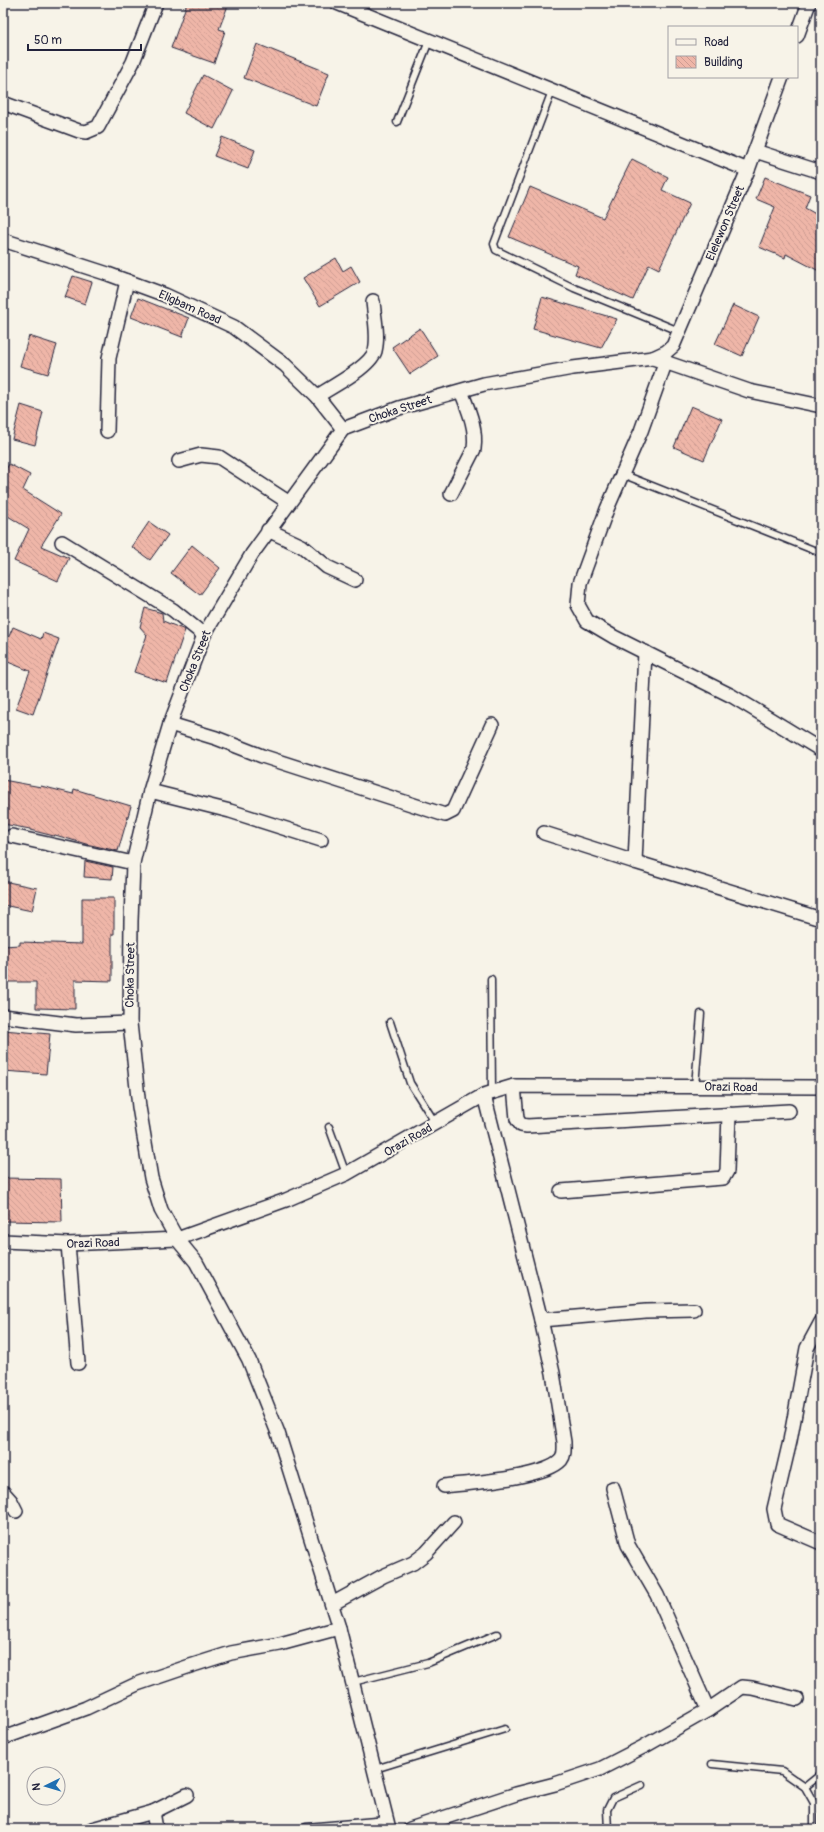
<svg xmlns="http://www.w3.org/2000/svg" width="824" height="1832" font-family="Pangolin,sans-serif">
	<defs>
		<pattern id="building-back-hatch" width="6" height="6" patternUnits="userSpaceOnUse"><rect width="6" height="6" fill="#efb6a8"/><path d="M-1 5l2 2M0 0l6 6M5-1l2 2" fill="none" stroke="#cd9c92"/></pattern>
	</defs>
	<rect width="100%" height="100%" fill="#f7f3e8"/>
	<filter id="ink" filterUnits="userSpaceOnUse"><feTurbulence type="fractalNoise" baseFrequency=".025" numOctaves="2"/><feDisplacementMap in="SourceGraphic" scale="8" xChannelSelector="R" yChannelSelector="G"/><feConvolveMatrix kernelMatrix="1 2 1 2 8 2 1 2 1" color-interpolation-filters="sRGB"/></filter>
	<g filter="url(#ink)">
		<!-- building -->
		<g fill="url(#building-back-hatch)" stroke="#22223b">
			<path d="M187,3h42l-10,26 6,2 -11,32 -43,-15z"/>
			<path d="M257,44l72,29 -13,33 -72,-28z"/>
			<path d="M203,75l30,16 -19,38 -30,-16z"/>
			<path d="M222,137l33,13 -7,19 -34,-13z"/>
			<path d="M632,159l36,18 -6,13 28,13 -31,66 -10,-5 -16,36 -58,-26 3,-8 -69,-29 21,-50 73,31z"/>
			<path d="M765,177l45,18 -5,13 16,9v55l-35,-18 -1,4 -26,-11 16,-40 -19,-8z"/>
			<path d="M336,258l7,13 8,-5 9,16 -40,24 -17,-28z"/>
			<path d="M73,276l19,6 -7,22 -20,-7z"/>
			<path d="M542,297l75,22 -16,29 -68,-19z"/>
			<path d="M138,298l51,20 -7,19 -51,-20z"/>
			<path d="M733,305l26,12 -17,39 -27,-12z"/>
			<path d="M420,328l18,28 -28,18 -18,-27z"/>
			<path d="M29,336l28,9 -9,29 -28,-8z"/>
			<path d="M21,405l22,7 -8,33 -23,-6z"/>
			<path d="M691,406l31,13 -18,41 -30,-13z"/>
			<path d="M9,464l21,11 -7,15 38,24 -20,32 28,12 -11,23 -44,-20 15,-32 -26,-16v-38z"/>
			<path d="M149,522l19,13 -18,25 -18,-13z"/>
			<path d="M192,545l28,23 -20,27 -29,-22z"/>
			<path d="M145,608l17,5 1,8 22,9 -18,53 -33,-11 13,-37 -7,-8z"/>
			<path d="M13,627l28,12 2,-6 16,6 -26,75 -17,-6 14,-37 -27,-11v-10z"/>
			<path d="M3,780l38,7v-1l32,8 1,-5 57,17 -13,45 -32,-7 -31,-9 -1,1 -24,-6v-1l-27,-5z"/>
			<path d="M85,861l28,6 -1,12 -28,-2z"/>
			<path d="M3,881l34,7 -5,23 -29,-6z"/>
			<path d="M82,898h32v36h-2v47l-37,-1v29l-39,-1v-26h-33v-36l17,-1v-3l62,2z"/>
			<path d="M3,1030l47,4 -4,40 -43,-3z"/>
			<path d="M3,1178l58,1 1,43 -59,-1z"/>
		</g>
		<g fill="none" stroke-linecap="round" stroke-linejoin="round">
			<!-- service casing -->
			<g stroke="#22223b" stroke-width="9">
				<g id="service">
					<path d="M552,91l-58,153 2,6 78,38 105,43"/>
					<path d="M397,122l32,-81"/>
					<path d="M622,474l199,79"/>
					<path d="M491,979l1,114"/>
					<path d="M390,1022l20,61 26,41"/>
					<path d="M695,1086l6,-72"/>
					<path d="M329,1127l17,47"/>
					<path d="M353,1682l75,-19 69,-29"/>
					<path d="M712,1764l70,7 23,16 9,16v26"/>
					<path d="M375,1769l130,-40"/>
					<path d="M805,1787l16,-13"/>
					<path d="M306,1827l81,-7"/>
					<path d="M608,1829l-1,-19 6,-12 29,-13"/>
				</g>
			</g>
			<!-- minor casing -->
			<g stroke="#22223b" stroke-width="16">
				<g id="minor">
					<path d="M337,3l411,167"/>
					<path d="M797,36l12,-33"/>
					<path d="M3,103l76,28 7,1 12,-5 35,-65 23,-59"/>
					<path d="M755,151l66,21"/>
					<path d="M3,240l105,34 57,21 69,32 51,38 32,31 26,33"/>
					<path d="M653,358l13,-6 7,-6 75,-176 34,-93"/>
					<path d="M666,361l-25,70 -34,78 -27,74 -2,22 9,16 27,16 118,59 89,54"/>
					<path d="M317,396c15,-9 53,-29 58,-45 4,-16 -1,-35 -2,-50"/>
					<path d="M107,431l2,-73 18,-77"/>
					<path d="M179,461l22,-6 18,2 69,45"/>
					<path d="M451,494l23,-45c3,-21 -6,-40 -13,-58"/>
					<path d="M268,530l34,16 25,21 28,13"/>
					<path d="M62,542l111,68 31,25"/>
					<path d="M645,652l-10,210 186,57"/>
					<path d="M170,724l46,14 46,18 183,59 8,-4 39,-86"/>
					<path d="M150,791l80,20 91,29"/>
					<path d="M544,833l91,29"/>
					<path d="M12,836l121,27"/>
					<path d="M3,1016l73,9 54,-2"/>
					<path d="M514,1086l3,33 4,6 6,1 262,-15"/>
					<path d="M561,1191l162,-13 4,-7 2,-57"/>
					<path d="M3,1241l65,3 109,-5 109,-39 60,-26 138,-79 30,-9 307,1"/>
					<path d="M68,1244l10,119"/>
					<path d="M541,1320l105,-9 48,-1"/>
					<path d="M821,1322l-14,26 -17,93 -16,68 3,15 44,19"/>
					<path d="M444,1486c25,-3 101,-8 117,-26 4,-5 3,-12 3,-18l-11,-69 -12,-53 -57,-225"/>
					<path d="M613,1488l15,57 29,50 51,115"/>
					<path d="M3,1492l8,9 5,10"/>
					<path d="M332,1604l51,-28 30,-13 13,-10 28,-31"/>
					<path d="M3,1738l83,-30 51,-24 50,-17 44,-14 49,-9 59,-16"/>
					<path d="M153,1812l3,17"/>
					<path d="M92,1829l61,-17 34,-17"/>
					<path d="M389,1829l-50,-201 -61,-195 -29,-73 -53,-98 -19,-23 -16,-29 -10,-32 -12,-71 -9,-84 1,-102 2,-58 17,-72 20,-67 34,-89 48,-81 91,-125 56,-21 85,-24 89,-16 80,-10 96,33 72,15"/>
					<path d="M410,1829l106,-35 39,-10 45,-15 43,-22 65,-37 34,-23 10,1 45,11"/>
				</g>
			</g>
			<!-- service -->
			<use href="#service" stroke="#f7f3e8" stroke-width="6"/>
			<!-- minor -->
			<use href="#minor" stroke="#f7f3e8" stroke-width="13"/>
		</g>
	</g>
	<g text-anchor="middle" stroke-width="4" stroke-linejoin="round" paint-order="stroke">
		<!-- street labels -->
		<g font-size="12" fill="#22223b" stroke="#f7f3e8">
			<text transform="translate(725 223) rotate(-67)" y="4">Elelewon Street</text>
			<text transform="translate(190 307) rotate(24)" y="4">Eligbam Road</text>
			<text transform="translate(400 409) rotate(-18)" y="4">Choka Street</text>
			<text transform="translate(195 661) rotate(-68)" y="4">Choka Street</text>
			<text transform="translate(130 975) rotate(-89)" y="4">Choka Street</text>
			<text transform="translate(731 1087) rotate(1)" y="4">Orazi Road</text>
			<text transform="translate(408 1140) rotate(-30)" y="4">Orazi Road</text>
			<text transform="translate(93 1243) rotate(-2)" y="4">Orazi Road</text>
		</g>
	</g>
	<!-- margin -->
	<rect width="824" height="1832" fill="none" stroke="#f7f3e8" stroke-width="16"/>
	<rect x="8" y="8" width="808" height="1816" fill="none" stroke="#22223b" stroke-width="1.5" filter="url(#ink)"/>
	<!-- legend -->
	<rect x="668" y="26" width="130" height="52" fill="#f7f3e8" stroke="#a29fa3"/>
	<rect x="676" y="39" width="20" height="6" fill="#f7f3e8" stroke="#a29fa3"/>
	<text x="704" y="46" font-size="12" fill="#22223b">Road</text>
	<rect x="676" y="56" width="20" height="12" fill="url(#building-back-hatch)" stroke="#a29fa3"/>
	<text x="704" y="66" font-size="12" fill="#22223b">Building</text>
	<!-- north arrow -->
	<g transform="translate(46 1786) rotate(265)"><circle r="19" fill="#f7f3e8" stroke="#a29fa3"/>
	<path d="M0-3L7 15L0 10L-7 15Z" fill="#1f6fb2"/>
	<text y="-6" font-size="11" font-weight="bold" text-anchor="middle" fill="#22223b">N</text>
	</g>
	<!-- scale -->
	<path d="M28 44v6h113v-6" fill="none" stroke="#22223b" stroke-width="2"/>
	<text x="34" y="44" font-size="12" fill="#22223b" stroke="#f7f3e8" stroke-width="3" paint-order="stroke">50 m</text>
</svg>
